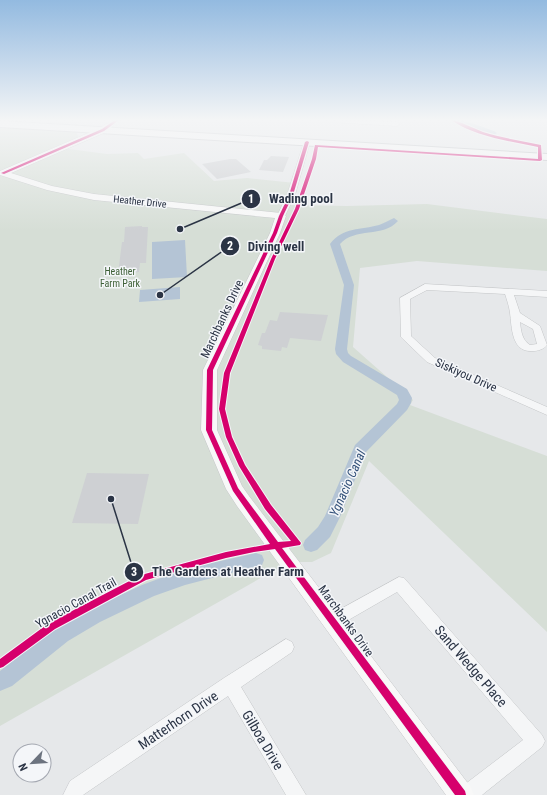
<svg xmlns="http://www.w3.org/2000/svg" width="547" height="795" font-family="'Roboto Condensed',sans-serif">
	<rect width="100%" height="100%" fill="#e6e8ea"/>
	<!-- green -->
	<path fill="#d6ded6" d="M0,124l75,6 3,6v5l-17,7 46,6 31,-1 6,6 40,-6 30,28 33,-3 48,5 -8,22 60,1 80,-2 120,15v52l-130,-10 -57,7 -7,79 60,53 -3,5 137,51v176l-178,-171 -38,92 -19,9h-23l-289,164z"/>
	<!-- water -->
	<g fill="#b4c4d5">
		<path d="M185,240l2,37 -35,2v-37z"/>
		<path d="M180,287v12l-41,3 1,-12z"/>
	</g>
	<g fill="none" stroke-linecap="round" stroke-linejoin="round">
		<!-- canal -->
		<g fill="#b4c4d5" fill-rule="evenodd">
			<path d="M454,120c12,0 28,7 40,11l3,2 -3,2h-4l-1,-2 -25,-7z"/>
			<path d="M394,218l4,3c-15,17 -43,6 -58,23l14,41 -7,64 1,4 3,3 56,33 5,9 -1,5 -4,7 -41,42 -26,65 -10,20 -13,13 -6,2 -6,-2 -2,-5 2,-5 13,-13 7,-11 30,-71 42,-41 2,-4 -2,-5 -54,-33 -7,-8 -1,-5 9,-64 -14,-41c13,-17 31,-14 49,-19 6,-2 10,-5 15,-7z"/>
			<path d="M256,553l6,2 2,5 -2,5 -77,20 -31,11 -54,26 -32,19 -56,45 -12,5v-20l54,-42 34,-19 54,-25 43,-16z"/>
		</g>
	</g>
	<!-- building -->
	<g fill="#ced0d3">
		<path d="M271,156l18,1 -6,15 -24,-2 5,-10h3z"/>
		<path d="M230,159h6l15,13 -34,7 -15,-15z"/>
		<path d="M142,226v1h6l-2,36h-6l-1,9 -21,2 4,-32h2l1,-15z"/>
		<path d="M280,312l48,3 -7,26 -31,-3 -3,10 -5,-1 -1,4 -19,-2v-3l-4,-1 4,-12h3l5,-13 7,1z"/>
		<path d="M87,473l62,1 -11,50 -66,-1z"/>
	</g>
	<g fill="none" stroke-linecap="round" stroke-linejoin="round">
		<!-- street casing -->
		<g stroke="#c4c6c8" stroke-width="1">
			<g id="street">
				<path d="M113,120h7l-9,7h-4v-2z"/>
				<path d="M327,120l70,2 3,2 -3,2 -67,-4z"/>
				<path d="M307,140l3,2 -15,53 -11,23h-6l-1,-2 10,-21 17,-53z"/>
				<path d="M425,284l122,7v6l-33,-2 6,18 20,13 7,19c-3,4 -9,6 -14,6 -22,2 -21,-24 -23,-38 -1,-7 -3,-13 -5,-19l-78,-4 -17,9 1,37 24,22 112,49v8l-120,-53 -24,-23 -2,-2 -1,-39zM520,322l13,7 4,15 -7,1c-8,-5 -9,-14 -10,-23z"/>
				<path d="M399,577l5,1 138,157 3,6 -3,6 -60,48h-24l2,-7 63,-48 -126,-148 -59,34 -5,2 -5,-2 -3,-5 3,-5z"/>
				<path d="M286,639l6,3 2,5 -2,5 -51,35 65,108h-20l-58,-99 -145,99h-20l7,-14 154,-103z"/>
			</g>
		</g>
		<!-- secondary casing -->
		<g stroke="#c4c6c8" stroke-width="1">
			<path id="secondary" d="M106,124h3l4,2 -7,6 -95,41 41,13 42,8 187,19 5,3 -6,17 -63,137v60l25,56 7,10 221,290 4,9h-28l-209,-289 -11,-17 -25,-59 2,-60 67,-137 5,-15 -181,-18 -47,-10 -47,-15v-4l100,-43z"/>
		</g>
		<!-- highway casing -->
		<g stroke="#b8bbbf" stroke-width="2">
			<path id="highway" d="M0,121l547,33v6l-547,-33z"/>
		</g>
		<!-- street -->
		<use href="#street" fill="#f5f6f7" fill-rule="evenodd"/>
		<!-- secondary -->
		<use href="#secondary" fill="#f8f8f8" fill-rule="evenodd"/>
		<!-- highway -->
		<use href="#highway" fill="#f8f8f8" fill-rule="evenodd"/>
		<!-- cycleway casing -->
		<g stroke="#f4f6f9" stroke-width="2">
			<g id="cycleway">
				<path d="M115,120h4l-15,11 -100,43 -3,-1 101,-44z"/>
				<path d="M451,120c7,0 24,9 32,12 19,6 39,9 58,13l1,15 -2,1 -222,-14 -2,12 -17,50 -24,50 -45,114 -5,36 7,28 13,28 26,40 30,38 -1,2 -18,3 183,243 1,4h-11l-180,-246 -21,3 -28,6 -80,22 -91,49 -52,38 -3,1v-9l49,-36 92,-48 85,-23 44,-8 -37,-53 -27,-61 1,-60 66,-137 6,-17 10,-21 16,-53 2,-1 2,1 -16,53 -10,21 -6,17 -64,137 -1,60 26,58 40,54 13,-1 -26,-32 -26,-43 -13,-29 -7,-28 5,-36 47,-114 24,-50 17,-50 3,-14 223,14v-12c-28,-6 -62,-10 -87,-27z"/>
			</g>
		</g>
		<!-- cycleway -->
		<use href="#cycleway" fill="#d6006c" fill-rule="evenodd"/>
	</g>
	<!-- sky -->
	<linearGradient id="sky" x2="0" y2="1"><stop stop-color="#93bae0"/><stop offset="0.52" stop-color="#f4f5f6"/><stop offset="1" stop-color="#f4f5f6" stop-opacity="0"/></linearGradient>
	<rect width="547" height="231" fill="url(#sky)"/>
	<g text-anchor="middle" stroke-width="3" stroke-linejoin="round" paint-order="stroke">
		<!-- far-street labels -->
		<g font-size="10" fill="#2b3445" stroke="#f4f6f9">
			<text transform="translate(140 201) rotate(6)" y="4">Heather Drive</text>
		</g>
		<!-- far-park labels -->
		<g font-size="10" fill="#3f6138" stroke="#f4f6f9">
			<text x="120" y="275">Heather<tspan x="120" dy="12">Farm Park</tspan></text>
		</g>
		<!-- street labels -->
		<g font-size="12" fill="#2b3445" stroke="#f4f6f9">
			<text transform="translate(222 319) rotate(-65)" y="4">Marchbanks Drive</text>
			<text transform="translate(466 375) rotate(24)" y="4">Siskiyou Drive</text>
			<text transform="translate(76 603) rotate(-29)" y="4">Ygnacio Canal Trail</text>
			<text transform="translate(346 621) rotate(54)" y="4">Marchbanks Drive</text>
		</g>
		<!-- water labels -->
		<g font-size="13" font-style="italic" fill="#34527a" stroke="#f4f6f9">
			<text transform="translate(347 483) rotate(-66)" y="5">Ygnacio Canal</text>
		</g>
		<!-- near-street labels -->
		<g font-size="14" fill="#2b3445" stroke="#f4f6f9">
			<text transform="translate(471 666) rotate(49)" y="5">Sand Wedge Place</text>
			<text transform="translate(178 720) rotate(-34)" y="5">Matterhorn Drive</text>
			<text transform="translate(263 740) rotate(59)" y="5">Gilboa Drive</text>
		</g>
	</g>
	<!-- callouts -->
	<path fill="none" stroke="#2b3445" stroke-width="1.5" d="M180 229L251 199M160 295L230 246M111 499L134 572"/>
	<g fill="#2b3445" stroke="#f4f6f9" stroke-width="1.5">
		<circle cx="180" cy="229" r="4"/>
		<circle cx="160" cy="295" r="4"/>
		<circle cx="111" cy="499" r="4"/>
		<circle cx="251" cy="199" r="10"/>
		<circle cx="230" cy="246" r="10"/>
		<circle cx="134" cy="572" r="10"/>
	</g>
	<g font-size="12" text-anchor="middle" font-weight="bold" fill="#fff">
		<text x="251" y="203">1</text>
		<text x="230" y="250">2</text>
		<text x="134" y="576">3</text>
	</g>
	<g font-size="13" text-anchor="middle" font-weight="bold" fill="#2b3445" stroke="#f4f6f9" stroke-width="3" stroke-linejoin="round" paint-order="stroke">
		<text x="301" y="203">Wading pool</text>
		<text x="276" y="251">Diving well</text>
		<text x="228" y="576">The Gardens at Heather Farm</text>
	</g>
	<!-- north arrow -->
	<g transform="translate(32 763) rotate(245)"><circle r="19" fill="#f4f6f9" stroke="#a4a8b1"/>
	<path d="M0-3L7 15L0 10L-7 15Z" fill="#6c737f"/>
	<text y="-6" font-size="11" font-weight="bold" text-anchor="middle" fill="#2b3445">N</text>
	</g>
</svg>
